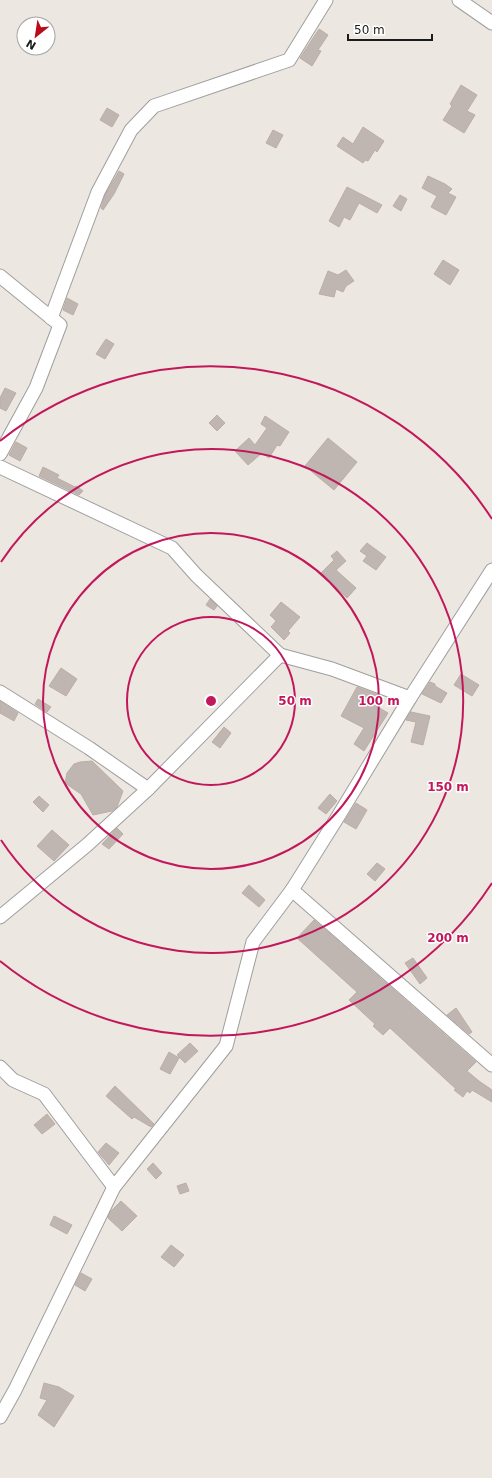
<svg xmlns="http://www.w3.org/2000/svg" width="492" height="1478" font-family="'DejaVu Sans',sans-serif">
	<rect width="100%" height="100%" fill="#ece7e1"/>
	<!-- building -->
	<g fill="#c0b6b1" stroke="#bdada4">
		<path d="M319,29l9,6 -10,15 3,1 -9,15 -12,-8z"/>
		<path d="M461,85l16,10 -10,16 8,4 -11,18 -21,-13 9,-14 -2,-2z"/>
		<path d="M107,108l12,7 -7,12 -12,-7z"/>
		<path d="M363,127l21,14 -7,11 -2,-2 -7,11 -3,-1 -2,3 -26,-17 6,-9 10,7z"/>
		<path d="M273,130l10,5 -7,13 -10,-5z"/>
		<path d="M119,171l5,3 -10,20 -11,16 -2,-2 4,-13z"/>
		<path d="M428,176l17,8 7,5 -4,4 8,4 -10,18 -15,-8 6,-11 -15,-8z"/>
		<path d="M347,187l35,18 -5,8 -18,-10 -9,17 -6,-3 -5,10 -10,-6z"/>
		<path d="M400,195l7,4 -6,12 -8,-5z"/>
		<path d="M443,260l16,10 -9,15 -16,-11z"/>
		<path d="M346,270l8,11 -8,5 -3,6 -7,-3 -2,8 -15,-3 9,-23 10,4z"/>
		<path d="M67,298l11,6 -5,11 -10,-5z"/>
		<path d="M106,339l8,5 -9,15 -9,-5z"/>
		<path d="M5,388l11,5 -10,18 -6,-3v-10z"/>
		<path d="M217,415l8,8 -8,8 -8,-8z"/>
		<path d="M265,416l24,16 -9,14 -3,-1 -8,13 -7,-5 -14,12 -13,-14 14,-13 6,7 12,-17 -6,-4z"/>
		<path d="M328,438l29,24 -23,28 -29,-24z"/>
		<path d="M16,442l11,6 -7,13 -11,-6z"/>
		<path d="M43,467l16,8 -2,3 18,9 1,-1 7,5 -4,4 -40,-19z"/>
		<path d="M367,543l19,14 -10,13 -13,-9 4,-5 -7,-5z"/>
		<path d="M337,551l9,10 -10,9 20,18 -9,10 -26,-25 13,-13 -3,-4z"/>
		<path d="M210,599l7,7 -3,4 -8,-5z"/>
		<path d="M281,602l19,15 -12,14 2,2 -6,7 -13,-13 5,-6 -6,-6z"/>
		<path d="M61,668l16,11 -11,17 -17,-10z"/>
		<path d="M461,674l18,11 -7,11 -18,-11z"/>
		<path d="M430,682l5,2v2l12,7 -6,10 -19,-9z"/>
		<path d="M357,687l24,9 -5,10 12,7 -24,38 -10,-7 10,-16 -23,-12z"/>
		<path d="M38,699l13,8 -4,5 -12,-8z"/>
		<path d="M0,701l18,12 -4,8 -14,-8z"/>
		<path d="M411,712l19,4 -7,29 -12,-3 5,-20 -10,-2z"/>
		<path d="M224,727l7,6 -11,15 -8,-6z"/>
		<path d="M92,761l31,30 -6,16 -5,4 -19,4 -12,-21 -16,-11 2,-10 7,-9 6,-2z"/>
		<path d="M330,794l7,7 -11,13 -8,-6z"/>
		<path d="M39,796l10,9 -6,7 -10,-10z"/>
		<path d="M356,803l11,7 -11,19 -12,-7z"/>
		<path d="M117,828l6,6 -14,15 -7,-5z"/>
		<path d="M52,830l17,15 -15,16 -17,-15z"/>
		<path d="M377,863l8,6 -10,12 -8,-7z"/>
		<path d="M249,885l16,15 -6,7 -17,-14z"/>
		<path d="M314,920l162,142 -9,9 12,10 13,9v12l-20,-12 -2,3 -3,-2 -4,6 -9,-7 2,-1 -66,-61 -7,7 -10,-9 2,-2 -26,-24 8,-8 -60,-54z"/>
		<path d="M413,958l14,20 -7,6 -15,-21z"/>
		<path d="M456,1008l16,24 -3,2 -22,-19z"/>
		<path d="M190,1043l8,8 -13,12 -8,-8z"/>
		<path d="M169,1052l10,6 -9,16 -10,-5z"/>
		<path d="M115,1086l39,38 -3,3 -17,-10 -2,2 -26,-23z"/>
		<path d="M47,1114l8,10 -13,10 -8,-9z"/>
		<path d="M106,1143l13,10 -10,12 -11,-13z"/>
		<path d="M153,1163l9,10 -6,6 -9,-10z"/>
		<path d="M186,1183l3,8 -9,3 -3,-8z"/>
		<path d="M121,1201l16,15 -15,15 -14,-13 2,-6z"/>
		<path d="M54,1216l18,9 -5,9 -17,-9z"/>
		<path d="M171,1245l13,10 -10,12 -13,-10z"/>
		<path d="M81,1273l11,6 -7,12 -10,-6z"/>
		<path d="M44,1383l15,4 15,9 -20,31 -16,-12 9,-15 -7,-2z"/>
	</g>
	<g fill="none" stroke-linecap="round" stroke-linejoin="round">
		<!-- minor casing -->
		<g stroke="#9f9f9f" stroke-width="15">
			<g id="minor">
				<path d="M459,0l33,23"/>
				<path d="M0,276l60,49 -24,63 -36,66"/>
				<path d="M51,318l47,-126 33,-62 23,-24 135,-46 37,-60"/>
				<path d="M0,467l172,81 24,27 84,80 -132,134 -59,-41 -89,-56"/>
				<path d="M280,655l52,14 78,29"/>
				<path d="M292,890l200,175"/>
				<path d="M0,917l87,-72 61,-56"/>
				<path d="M0,1067l13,13 31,14 70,93"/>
				<path d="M0,1417l15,-27 99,-203 112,-141 27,-104 39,-52 47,-75 71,-117 82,-128"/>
			</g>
		</g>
		<!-- minor -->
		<use href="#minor" stroke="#fff" stroke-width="13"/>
	</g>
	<!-- distance rings -->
	<g fill="none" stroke="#c2185b" stroke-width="2">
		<circle cx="211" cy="701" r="84"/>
		<circle cx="211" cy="701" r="168"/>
		<path d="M1 562A252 252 0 1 1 1 840"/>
		<path d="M492 883A335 335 0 0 1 0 961M0 441A335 335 0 0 1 492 519"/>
	</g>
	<circle cx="211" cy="701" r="6" fill="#c2185b" stroke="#fff" stroke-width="2"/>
	<g font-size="12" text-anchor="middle" font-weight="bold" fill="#c2185b" stroke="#fff" stroke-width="3" stroke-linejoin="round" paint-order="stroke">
		<text x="295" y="705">50 m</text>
		<text x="379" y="705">100 m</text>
		<text x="448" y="791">150 m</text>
		<text x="448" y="942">200 m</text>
	</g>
	<!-- north arrow -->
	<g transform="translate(36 36) rotate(210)"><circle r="19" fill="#ffffff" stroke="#a4a4a4"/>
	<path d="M0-3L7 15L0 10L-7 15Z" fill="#bb0b1a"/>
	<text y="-6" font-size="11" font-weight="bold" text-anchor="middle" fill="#1b1b1b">N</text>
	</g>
	<!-- scale -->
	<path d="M348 34v6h84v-6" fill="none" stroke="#1b1b1b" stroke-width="2"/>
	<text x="354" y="34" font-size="12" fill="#1b1b1b" stroke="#ffffff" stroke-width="3" paint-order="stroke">50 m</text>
</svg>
